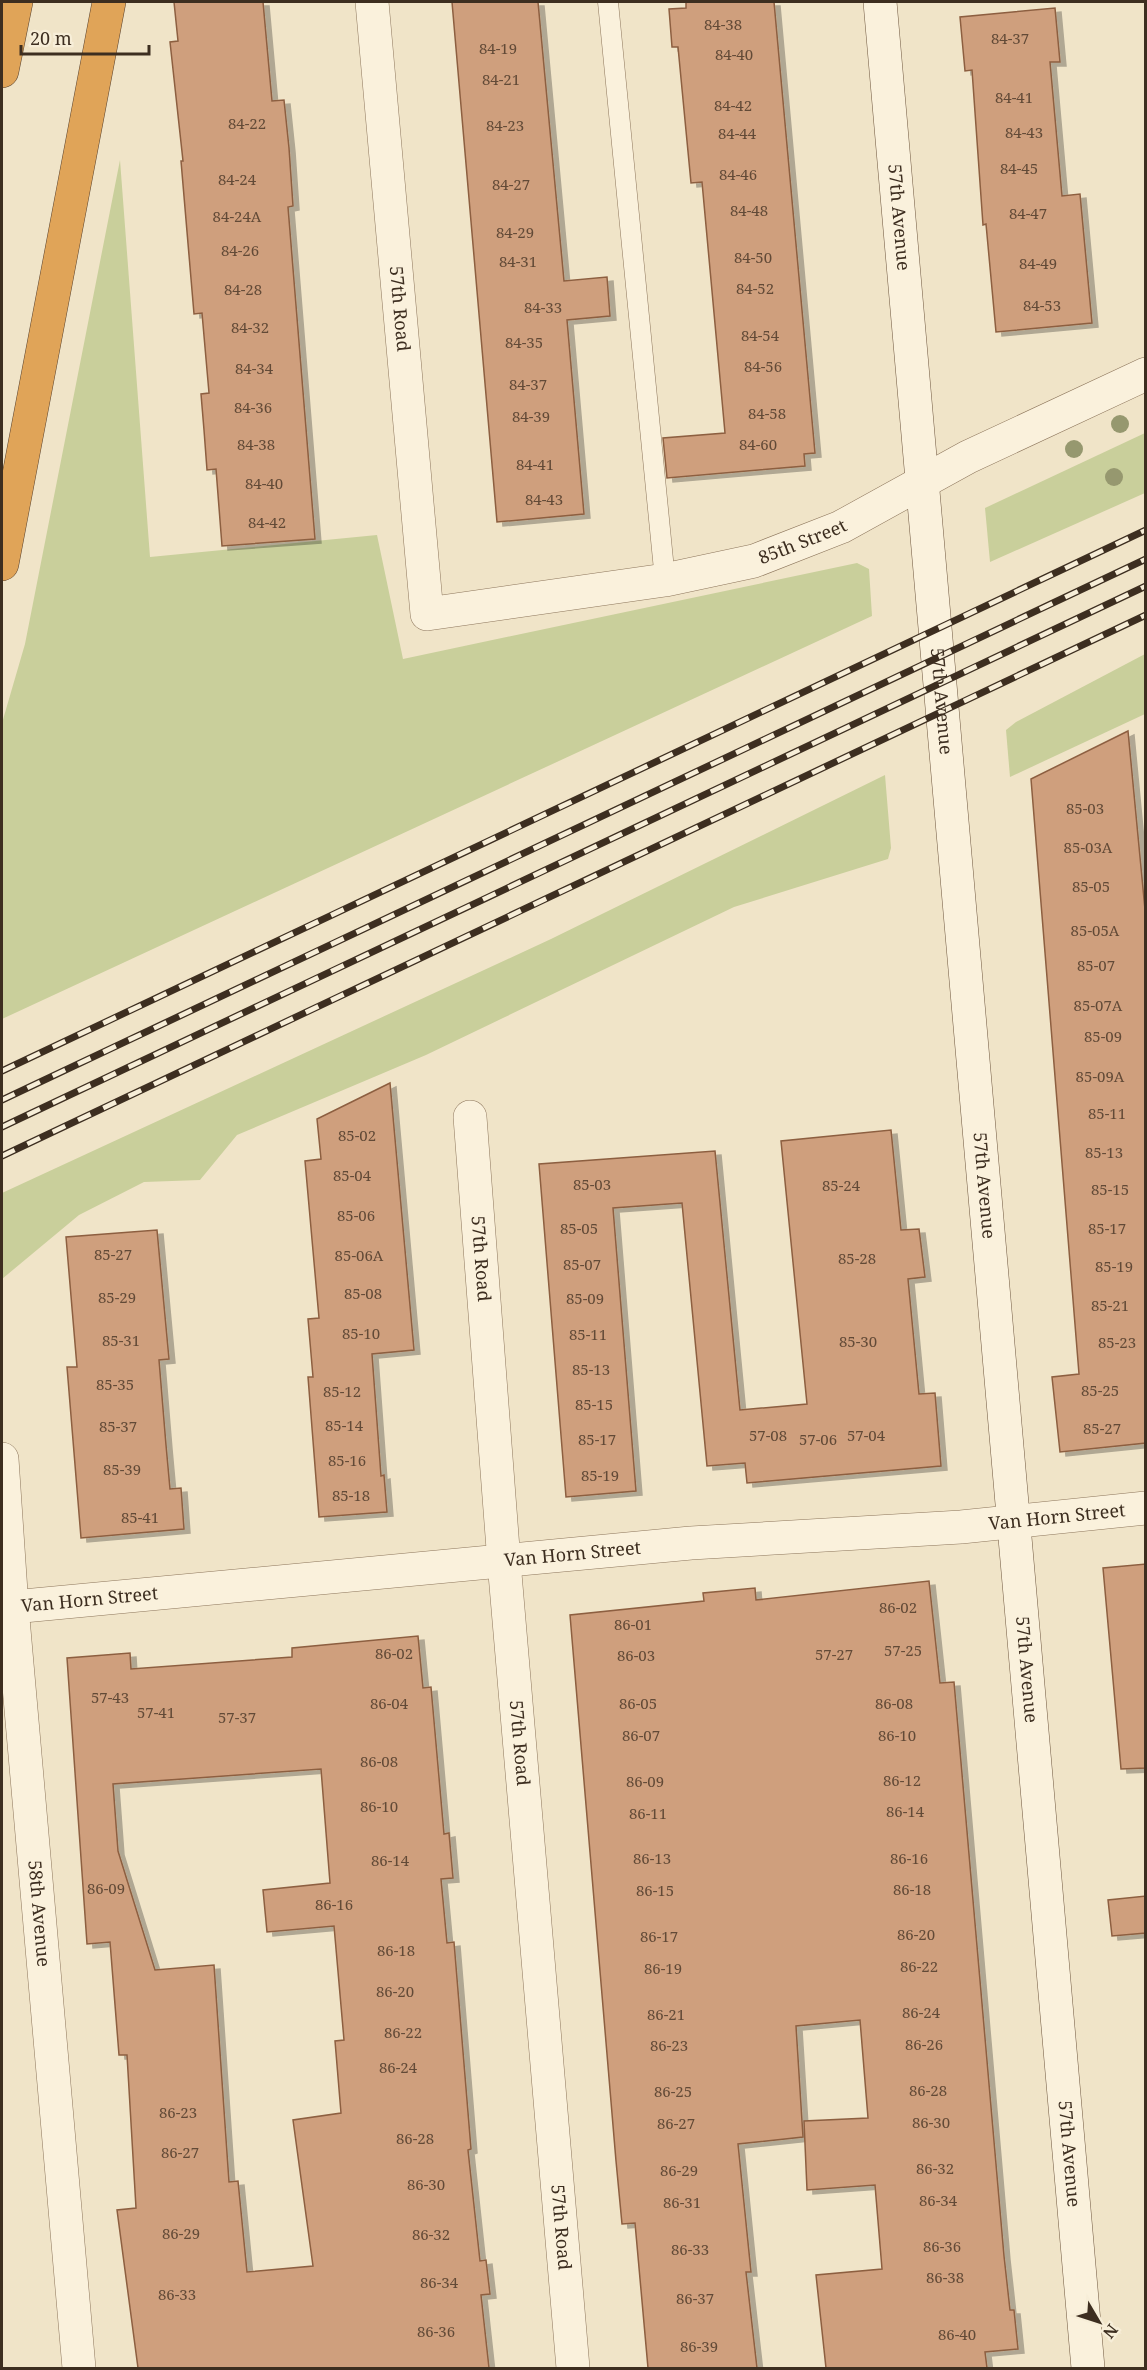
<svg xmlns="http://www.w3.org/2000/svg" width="1147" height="2370" font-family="'Noto Serif',serif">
	<defs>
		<filter id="shadow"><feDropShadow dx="6" dy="4" stdDeviation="0" flood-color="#0004"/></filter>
	</defs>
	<rect width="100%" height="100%" fill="#f0e4c8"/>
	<!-- green -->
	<g fill="#c9cf9b">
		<path d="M120,160l30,397 227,-22 26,124 454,-96 12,6 3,47 -870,403v-296l23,-79z"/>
		<path d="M1145,433v60l-155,69 -5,-54z"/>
		<path d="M1145,654v60l-135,63 -4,-47 10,-8z"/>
		<path d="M885,775l6,73 -3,11 -154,48 -308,148 -189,80 -37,45 -56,2 -65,33 -77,64v-86l549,-254z"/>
	</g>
	<!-- building -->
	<g fill="#cf9f7d" stroke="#8d5f41" stroke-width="1.5" fill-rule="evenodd" filter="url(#shadow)">
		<path d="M174,2h89l9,99 12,-1 5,48 4,58 -5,1 27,332 -93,7 -6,-77 -9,1 -3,-40 -3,-36 8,-1 -7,-80 -8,1 -13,-153h2l-13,-119 8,-1z"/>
		<path d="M452,2h86l26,279 43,-4 3,39 -43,4 17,194 -87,8z"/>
		<path d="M686,2h88l41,451 -11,1 1,12 -138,12 -4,-40 62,-5 -23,-251 -11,1 -13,-136h-6l-3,-38 17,-1z"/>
		<path d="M1055,8l5,54h-10l12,134 18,-2 12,129 -96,9 -10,-108 -3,1 -11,-155 -7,1 -5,-54z"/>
		<path d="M1128,731l18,189v523l-86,9 -8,-75 27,-3 -48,-595z"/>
		<path d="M390,1083l24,267 -42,4 9,122 3,-1 3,37 -68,5 -11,-140h5l-5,-58 11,-1 -14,-157 16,-2 -4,-40z"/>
		<path d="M891,1130l10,100 18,-1 6,48 -17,2 11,115 16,-1 6,73 -194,17 -2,-20 -38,3 -25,-263 -69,5 23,283 -70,6 -27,-333 176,-13 25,259 67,-6 -26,-263z"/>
		<path d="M157,1230l12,129 -10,1 7,85 4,44 11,-1 3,41 -103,9 -14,-171h10l-11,-130z"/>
		<path d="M1146,1564v204l-25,1 -18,-201z"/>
		<path d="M929,1581l11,102 14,-1 50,574 6,54h4l4,39 -33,3 2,16h-161l-10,-93 66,-6 -7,-84 -68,5 -3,-69 64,-3 -8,-98 -64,6 7,111 -65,7 13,128h-5l11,96h-109l-13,-145 -13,1 -6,-63 -46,-546 134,-14 -1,-8 52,-5 1,12z"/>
		<path d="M418,1636l5,52 8,-1 13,147 5,-1 4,45 -12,1 6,64 7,-1 17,207 -3,1 12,111 6,-1 4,34 -9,1 8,73h-351l-21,-158 19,-2 -9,-153h-8l-9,-113 -23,2 -20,-286 63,-5 1,16 161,-12v-9zM321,1769l9,114 -67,7 4,42 67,-6 10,114 -9,1 6,72 -48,7 20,146 -66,6 -9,-91 -9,1 -15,-217 -59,5 -37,-119 -5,-67z"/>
		<path d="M1146,1896v37l-34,3 -4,-36z"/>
	</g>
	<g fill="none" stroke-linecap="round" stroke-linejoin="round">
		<!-- lane casing -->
		<g stroke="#8d765c" stroke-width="21">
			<path id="lane" d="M608,2l57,578"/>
		</g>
		<!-- street casing -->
		<g stroke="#8d765c" stroke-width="34">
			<g id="street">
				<path id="s1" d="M372,2l55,612 238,-34 89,-19 87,-34 127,-70 178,-83"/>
				<path id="s2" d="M470,1117l34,445 69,806"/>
				<path id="s3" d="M2,1459l10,148 67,761"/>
				<path id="s4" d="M2,1608l689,-65 270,-16 185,-19"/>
			</g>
		</g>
		<!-- secondary casing -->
		<g stroke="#6f573f" stroke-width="34">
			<g id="secondary">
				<path id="s5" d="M880,2l208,2366"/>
			</g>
		</g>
		<!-- highway casing -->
		<g stroke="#5b4430" stroke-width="34">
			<g id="highway">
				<path d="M2,71l14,-69"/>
				<path d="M2,564l107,-562"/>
			</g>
		</g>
		<!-- lane -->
		<use href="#lane" stroke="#faf1dc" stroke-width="20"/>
		<!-- street -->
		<use href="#street" stroke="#faf1dc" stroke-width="33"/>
		<!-- secondary -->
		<use href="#secondary" stroke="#faf1dc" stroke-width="33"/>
		<!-- highway -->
		<use href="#highway" stroke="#e0a458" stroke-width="33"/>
		<!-- rail casing -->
		<g stroke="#3d2e20" stroke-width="7">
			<g id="rail">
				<path d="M2,1071l1144,-541"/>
				<path d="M2,1100l1144,-541"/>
				<path d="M2,1127l1144,-541"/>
				<path d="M2,1156l1144,-541"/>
			</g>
		</g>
		<!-- rail -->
		<use href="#rail" stroke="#f7eed8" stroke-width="4.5" stroke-dasharray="14" stroke-linecap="butt"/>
	</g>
	<!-- trees -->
	<g fill="#96986f">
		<circle cx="1120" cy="424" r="9"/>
		<circle cx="1074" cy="449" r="9"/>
		<circle cx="1114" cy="477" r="9"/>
	</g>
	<g text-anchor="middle" stroke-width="4.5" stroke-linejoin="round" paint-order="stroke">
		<!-- number labels -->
		<g font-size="15" fill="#624a37">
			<text x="723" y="30">84-38</text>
			<text x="1010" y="44">84-37</text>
			<text x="498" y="54">84-19</text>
			<text x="734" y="60">84-40</text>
			<text x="501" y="85">84-21</text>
			<text x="1014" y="103">84-41</text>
			<text x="733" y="111">84-42</text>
			<text x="247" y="129">84-22</text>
			<text x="505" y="131">84-23</text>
			<text x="1024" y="138">84-43</text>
			<text x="737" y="139">84-44</text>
			<text x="1019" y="174">84-45</text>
			<text x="738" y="180">84-46</text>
			<text x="237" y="185">84-24</text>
			<text x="511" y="190">84-27</text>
			<text x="749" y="216">84-48</text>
			<text x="1028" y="219">84-47</text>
			<text x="237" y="222">84-24A</text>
			<text x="515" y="238">84-29</text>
			<text x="240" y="256">84-26</text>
			<text x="753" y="263">84-50</text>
			<text x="518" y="267">84-31</text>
			<text x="1038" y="269">84-49</text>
			<text x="755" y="294">84-52</text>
			<text x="243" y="295">84-28</text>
			<text x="1042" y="311">84-53</text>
			<text x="543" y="313">84-33</text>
			<text x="250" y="333">84-32</text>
			<text x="760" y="341">84-54</text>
			<text x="524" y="348">84-35</text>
			<text x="763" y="372">84-56</text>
			<text x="254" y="374">84-34</text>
			<text x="528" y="390">84-37</text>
			<text x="253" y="413">84-36</text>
			<text x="767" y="419">84-58</text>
			<text x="531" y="422">84-39</text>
			<text x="256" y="450">84-38</text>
			<text x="758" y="450">84-60</text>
			<text x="535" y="470">84-41</text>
			<text x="264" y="489">84-40</text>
			<text x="544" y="505">84-43</text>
			<text x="267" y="528">84-42</text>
			<text x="1085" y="814">85-03</text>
			<text x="1088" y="853">85-03A</text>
			<text x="1091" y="892">85-05</text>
			<text x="1095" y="936">85-05A</text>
			<text x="1096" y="971">85-07</text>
			<text x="1098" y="1011">85-07A</text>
			<text x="1103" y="1042">85-09</text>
			<text x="1100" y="1082">85-09A</text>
			<text x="1107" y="1119">85-11</text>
			<text x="357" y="1141">85-02</text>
			<text x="1104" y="1158">85-13</text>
			<text x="352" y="1181">85-04</text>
			<text x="592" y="1190">85-03</text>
			<text x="841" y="1191">85-24</text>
			<text x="1110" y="1195">85-15</text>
			<text x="356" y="1221">85-06</text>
			<text x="579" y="1234">85-05</text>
			<text x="1107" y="1234">85-17</text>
			<text x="113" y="1260">85-27</text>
			<text x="359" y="1261">85-06A</text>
			<text x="857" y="1264">85-28</text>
			<text x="582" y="1270">85-07</text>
			<text x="1114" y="1272">85-19</text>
			<text x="363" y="1299">85-08</text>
			<text x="117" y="1303">85-29</text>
			<text x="585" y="1304">85-09</text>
			<text x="1110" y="1311">85-21</text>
			<text x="361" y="1339">85-10</text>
			<text x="588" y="1340">85-11</text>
			<text x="121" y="1346">85-31</text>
			<text x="858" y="1347">85-30</text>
			<text x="1117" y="1348">85-23</text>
			<text x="591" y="1375">85-13</text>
			<text x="115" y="1390">85-35</text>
			<text x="1100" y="1396">85-25</text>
			<text x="342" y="1397">85-12</text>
			<text x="594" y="1410">85-15</text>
			<text x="344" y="1431">85-14</text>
			<text x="118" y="1432">85-37</text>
			<text x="1102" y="1434">85-27</text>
			<text x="768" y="1441">57-08</text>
			<text x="866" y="1441">57-04</text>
			<text x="597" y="1445">85-17</text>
			<text x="818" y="1445">57-06</text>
			<text x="347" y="1466">85-16</text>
			<text x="122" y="1475">85-39</text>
			<text x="600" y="1481">85-19</text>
			<text x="351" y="1501">85-18</text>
			<text x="140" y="1523">85-41</text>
			<text x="898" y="1613">86-02</text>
			<text x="633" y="1630">86-01</text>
			<text x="903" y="1656">57-25</text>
			<text x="394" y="1659">86-02</text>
			<text x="834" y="1660">57-27</text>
			<text x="636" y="1661">86-03</text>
			<text x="110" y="1703">57-43</text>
			<text x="389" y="1709">86-04</text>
			<text x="638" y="1709">86-05</text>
			<text x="894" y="1709">86-08</text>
			<text x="156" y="1718">57-41</text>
			<text x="237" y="1723">57-37</text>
			<text x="641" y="1741">86-07</text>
			<text x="897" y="1741">86-10</text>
			<text x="379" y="1767">86-08</text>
			<text x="902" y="1786">86-12</text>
			<text x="645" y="1787">86-09</text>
			<text x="379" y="1812">86-10</text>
			<text x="905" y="1817">86-14</text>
			<text x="648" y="1819">86-11</text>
			<text x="652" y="1864">86-13</text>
			<text x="909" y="1864">86-16</text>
			<text x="390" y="1866">86-14</text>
			<text x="106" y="1894">86-09</text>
			<text x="912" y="1895">86-18</text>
			<text x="655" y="1896">86-15</text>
			<text x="334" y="1910">86-16</text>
			<text x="916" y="1940">86-20</text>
			<text x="659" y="1942">86-17</text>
			<text x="396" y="1956">86-18</text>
			<text x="919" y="1972">86-22</text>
			<text x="663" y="1974">86-19</text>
			<text x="395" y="1997">86-20</text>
			<text x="921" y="2018">86-24</text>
			<text x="666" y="2020">86-21</text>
			<text x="403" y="2038">86-22</text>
			<text x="924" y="2050">86-26</text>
			<text x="669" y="2051">86-23</text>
			<text x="398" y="2073">86-24</text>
			<text x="928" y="2096">86-28</text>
			<text x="673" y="2097">86-25</text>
			<text x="178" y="2118">86-23</text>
			<text x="931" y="2128">86-30</text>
			<text x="676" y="2129">86-27</text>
			<text x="415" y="2144">86-28</text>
			<text x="180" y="2158">86-27</text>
			<text x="935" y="2174">86-32</text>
			<text x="679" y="2176">86-29</text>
			<text x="426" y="2190">86-30</text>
			<text x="938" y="2206">86-34</text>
			<text x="682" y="2208">86-31</text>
			<text x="181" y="2239">86-29</text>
			<text x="431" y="2240">86-32</text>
			<text x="942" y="2252">86-36</text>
			<text x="690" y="2255">86-33</text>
			<text x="945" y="2283">86-38</text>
			<text x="439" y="2288">86-34</text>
			<text x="177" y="2300">86-33</text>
			<text x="695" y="2304">86-37</text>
			<text x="436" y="2337">86-36</text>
			<text x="957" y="2340">86-40</text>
			<text x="699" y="2352">86-39</text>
		</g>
		<!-- street labels -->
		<g font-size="18" fill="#3d2e20" stroke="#f7eed8">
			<text dy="6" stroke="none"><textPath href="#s5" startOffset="216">57th Avenue</textPath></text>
			<text dy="6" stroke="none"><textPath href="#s1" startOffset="308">57th Road</textPath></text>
			<text dy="6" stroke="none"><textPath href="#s1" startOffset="998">85th Street</textPath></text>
			<text dy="6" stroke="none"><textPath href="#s5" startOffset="702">57th Avenue</textPath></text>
			<text dy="6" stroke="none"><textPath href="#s5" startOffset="1188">57th Avenue</textPath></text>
			<text dy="6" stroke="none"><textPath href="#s2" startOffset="142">57th Road</textPath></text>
			<text dy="6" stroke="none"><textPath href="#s4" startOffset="1059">Van Horn Street</textPath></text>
			<text dy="6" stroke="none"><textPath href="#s4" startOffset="573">Van Horn Street</textPath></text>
			<text dy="6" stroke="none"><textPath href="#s4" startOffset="88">Van Horn Street</textPath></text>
			<text dy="6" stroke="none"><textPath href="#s5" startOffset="1674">57th Avenue</textPath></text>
			<text dy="6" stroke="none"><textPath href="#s2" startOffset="628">57th Road</textPath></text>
			<text dy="6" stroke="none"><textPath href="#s3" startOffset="456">58th Avenue</textPath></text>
			<text dy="6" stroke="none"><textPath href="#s5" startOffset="2160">57th Avenue</textPath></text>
			<text dy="6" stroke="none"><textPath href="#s2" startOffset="1114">57th Road</textPath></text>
		</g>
	</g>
	<!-- border -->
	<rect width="1147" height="2370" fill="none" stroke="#3d2e20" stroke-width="6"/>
	<!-- north arrow -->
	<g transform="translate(1099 2322) rotate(129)" stroke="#f7eed8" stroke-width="4.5" paint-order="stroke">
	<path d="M0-4.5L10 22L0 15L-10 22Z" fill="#3d2e20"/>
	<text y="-9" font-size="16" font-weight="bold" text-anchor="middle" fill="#3d2e20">N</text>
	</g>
	<!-- scale -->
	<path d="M21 45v9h128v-9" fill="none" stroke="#3d2e20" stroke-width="3"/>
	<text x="30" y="45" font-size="18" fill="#3d2e20" stroke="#f7eed8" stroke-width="4.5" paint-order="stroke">20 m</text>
</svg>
